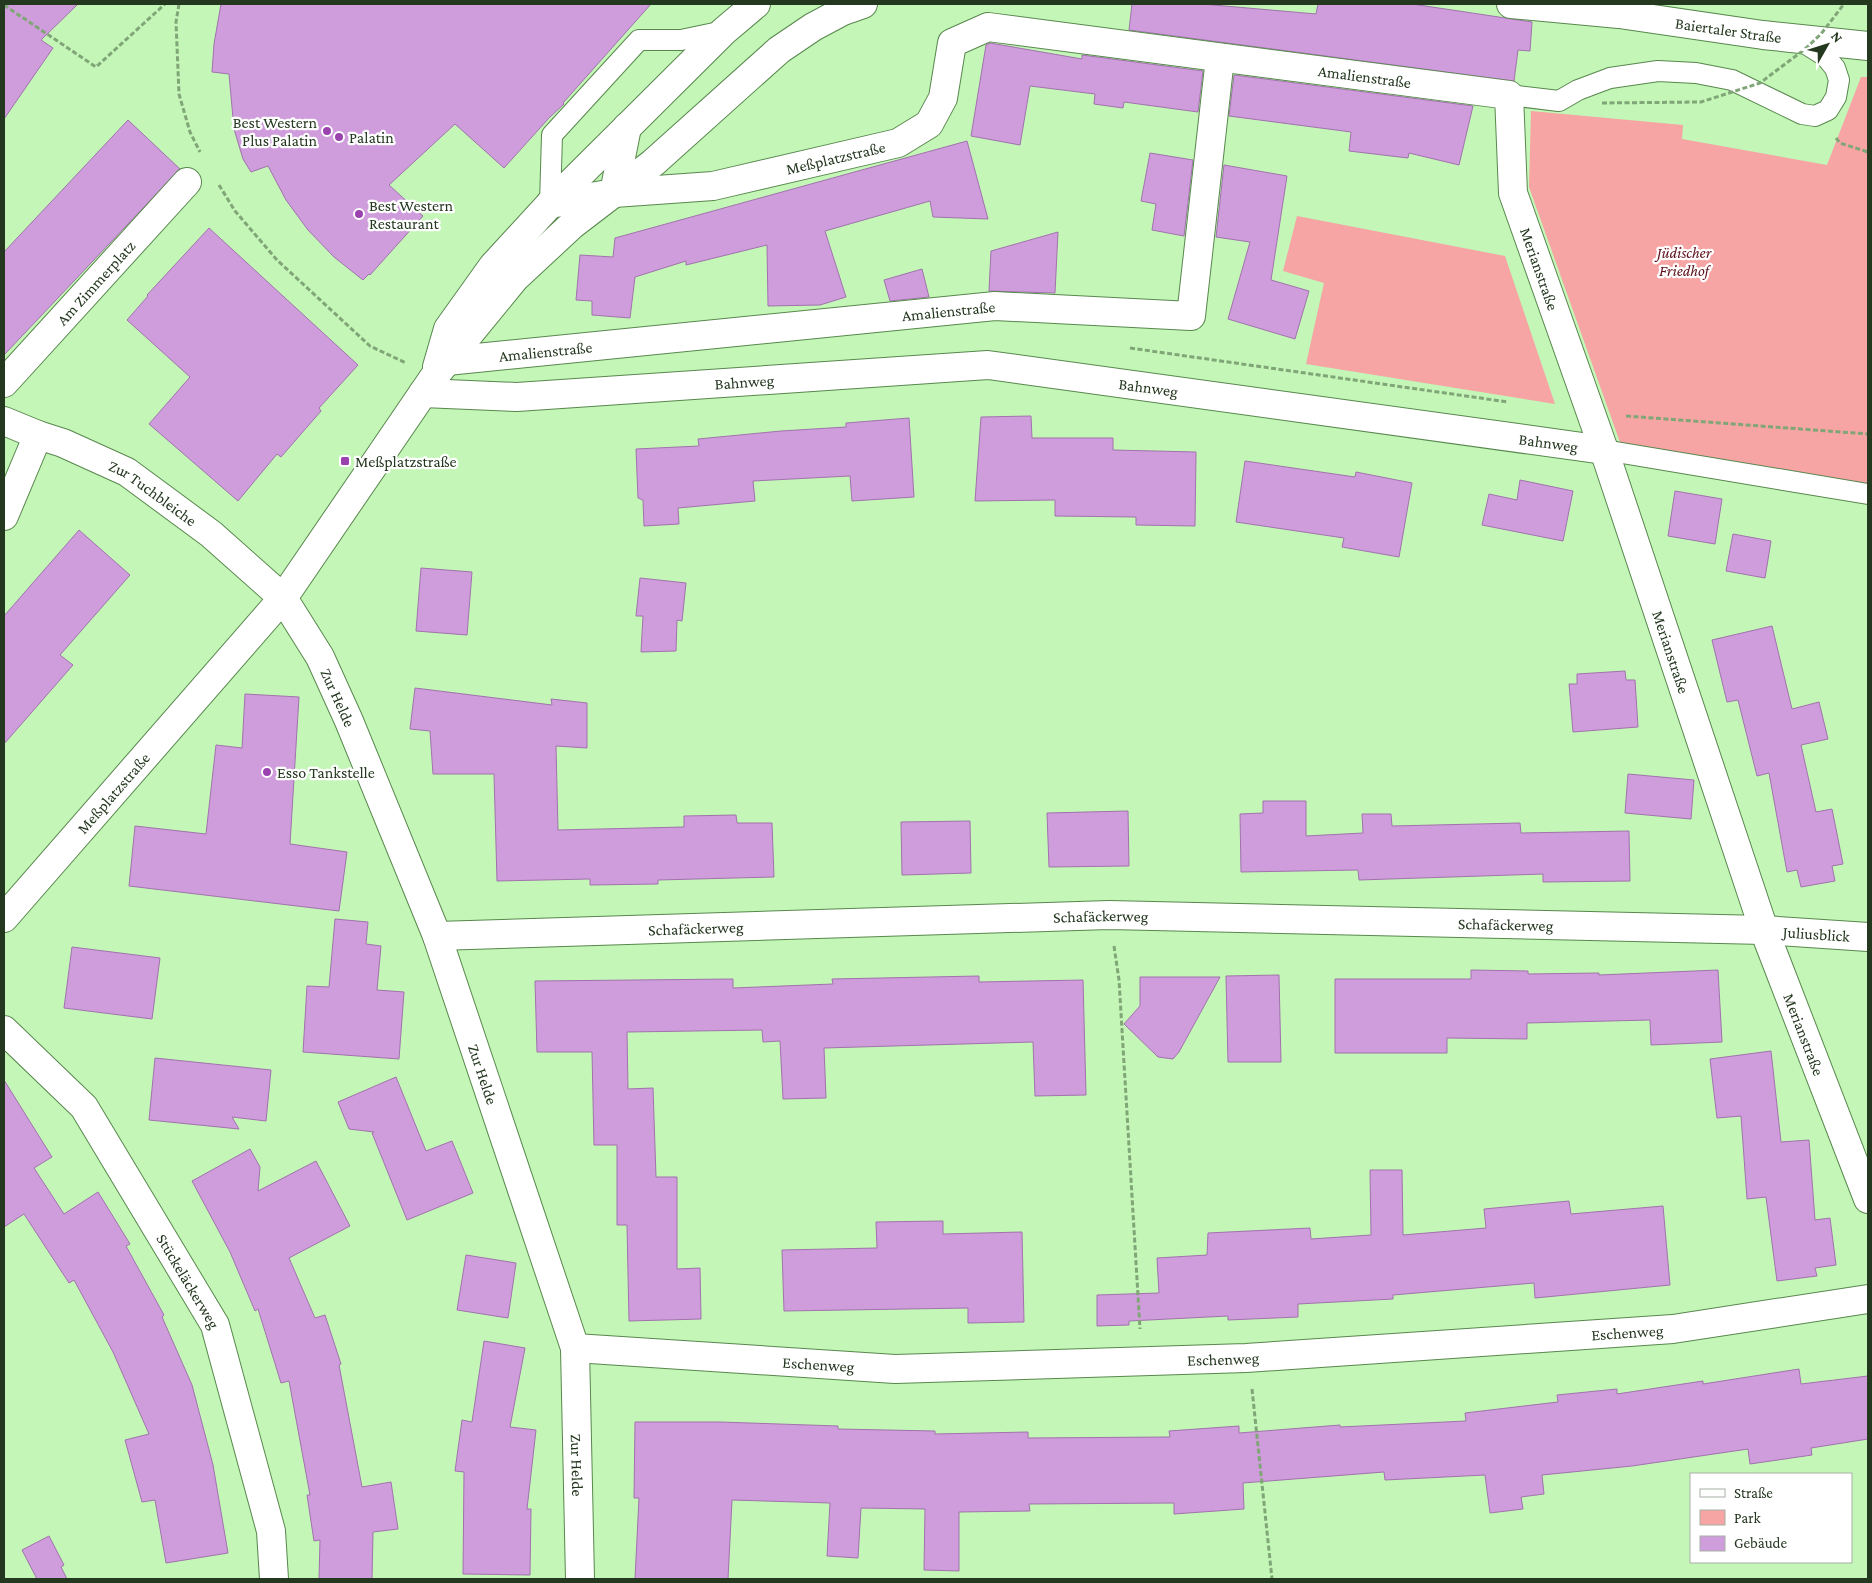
<svg xmlns="http://www.w3.org/2000/svg" width="1872" height="1583" font-family="'Crimson Pro',serif">
	<rect width="100%" height="100%" fill="#c3f6b7"/>
	<!-- green -->
	<g fill="#f6a4a4">
		<path d="M1861,77h7v417l-241,-32 -98,-275 2,-76 152,14 -1,14 145,26z"/>
		<path d="M1297,216l208,40 50,148 -249,-40 18,-81 -41,-12z"/>
	</g>
	<!-- building -->
	<g fill="#cf9cdc" stroke="#a173ac">
		<path d="M4,4h74l-37,36 12,8 -49,71z"/>
		<path d="M221,4h430l-88,99 1,1 -15,14 -45,50 -49,-44 -66,61 34,31 -53,59 -1,-1 -6,6 -29,-23 -26,-27 -22,-30 -18,-34 -17,6 -8,-13 -9,-30 -5,-55 -17,-2 2,-28z"/>
		<path d="M1132,4h70l114,10 2,-10h94l120,18 -2,29 -12,-1 -4,31 -385,-51z"/>
		<path d="M990,43l92,16v-4l121,16 -5,41 -74,-10 -1,6 -29,-4 1,-10 -65,-8 -10,59 -49,-9 15,-91z"/>
		<path d="M1234,75l239,31 -14,59 -50,-12 -1,5 -59,-7 2,-19 -122,-16z"/>
		<path d="M128,120l52,49 -176,186v-103z"/>
		<path d="M967,141l21,78 -55,-2 -3,-16 -105,30 21,66 -26,8 -52,1 -1,-61 -81,20v-4l-51,16 -5,41 -38,-3v-14l-16,-1 4,-45 33,2 2,-19z"/>
		<path d="M1150,153l43,7 -9,76 -32,-6 4,-26 -15,-3z"/>
		<path d="M1224,165l63,11 -16,104 38,11 -14,48 -67,-20 22,-77 -34,-5z"/>
		<path d="M209,228l149,137 -39,43 2,3 -40,46 -4,-3 -39,47 -89,-77 41,-47 -63,-57 21,-24 -1,-1z"/>
		<path d="M1058,232l-3,61 -66,-2 2,-40z"/>
		<path d="M922,269l7,28 -39,4 -6,-21z"/>
		<path d="M1031,416l1,22h81v12l83,2 -1,74 -59,-1v-8l-81,-1v-16l-80,1 6,-84z"/>
		<path d="M909,418l5,79 -62,4 -2,-25 -97,5 2,20 -77,7 1,16 -35,2 -1,-26 -5,-2 -2,-49 63,-3 -1,-7 83,-8 65,-4v-4z"/>
		<path d="M1245,461l110,16 1,-5 56,11 -13,74 -57,-10 2,-9 -108,-16z"/>
		<path d="M1520,480l53,11 -10,50 -81,-16 7,-31 28,6z"/>
		<path d="M1675,491l47,8 -7,45 -47,-8z"/>
		<path d="M79,530l51,45 -70,80 13,10 -69,79v-128z"/>
		<path d="M1733,534l38,7 -6,37 -39,-7z"/>
		<path d="M421,568l51,4 -5,63 -51,-4z"/>
		<path d="M640,578l46,5 -4,38 -5,-1 -1,31 -35,1 2,-36h-7z"/>
		<path d="M1772,626l20,83 27,-7 9,37 -27,6 15,67 16,-3 11,55 -11,2 3,15 -34,6 -4,-17 -10,2 -18,-99 -12,3 -19,-76 -11,2 -15,-62z"/>
		<path d="M1625,671l1,9h9l3,47 -65,5 -4,-48h8v-10z"/>
		<path d="M415,688l137,17 -1,-6 36,4v45l-31,-2 2,84 126,-3v-11l52,-1 1,8h35l2,54 -116,3v4l-68,1v-6l-93,2 -3,-107h-61l-3,-43 -20,-2z"/>
		<path d="M245,694l54,3 -9,147 57,8 -8,59 -210,-25 6,-60 71,8 10,-89 26,3z"/>
		<path d="M1628,774l66,6 -3,39 -66,-6z"/>
		<path d="M1263,801h43v35l57,-3 -1,-19h29l1,12 128,-3 1,10 108,-2 1,50 -87,1v-8l-184,6 -1,-10 -117,2 -1,-58 23,-1z"/>
		<path d="M1128,811l1,55 -80,1 -2,-54z"/>
		<path d="M970,821l1,52 -69,2 -1,-53z"/>
		<path d="M335,919l33,3 -2,22 15,2 -4,44 27,2 -5,67 -96,-7 4,-66 22,1z"/>
		<path d="M72,947l88,11 -8,61 -88,-11z"/>
		<path d="M1471,970l57,1v3l71,-1v2l119,-5 4,72 -71,3 -1,-25 -123,3v16l-80,-1v15h-112v-74h136z"/>
		<path d="M1279,975l2,87h-53l-2,-86z"/>
		<path d="M979,976v6l104,-2 3,115 -51,1 -2,-54 -209,6 2,50 -43,1 -3,-58 -17,1 -1,-12 -135,2 1,57 25,-1 3,89h21v92l23,-1 1,51 -72,2 -2,-96h-10v-80h-23l-2,-93h-55l-2,-71 198,-2v9l100,-4 -1,-5z"/>
		<path d="M1140,977h80l-41,75 -6,7 -15,-2 -34,-33 16,-18z"/>
		<path d="M1771,1051l10,91 28,-2 6,80 15,-2 6,47 -21,3 2,8 -40,5 -11,-84 -19,2 -6,-83 -24,2 -7,-59z"/>
		<path d="M155,1058l116,12 -5,51 -34,-4 7,12 -90,-9z"/>
		<path d="M396,1077l30,74 26,-10 21,52 -66,27 -35,-87 2,-1 -25,-3 -11,-27z"/>
		<path d="M4,1080l48,77 -18,11 30,46 34,-22 32,52 -4,2 38,69 -2,2 30,68 21,80 15,88 -62,10 -11,-63 -13,2 -17,-62 24,-6 -36,-82 -39,-72 -5,3 -45,-69 -20,13z"/>
		<path d="M250,1149l10,18 -2,24 58,-30 34,65 -61,32 26,60 10,-3 16,49 -2,1 23,122 29,-5 7,47 -25,3 -1,47h-53l1,-39 -6,1 -7,-46h3l-21,-114 -8,2 -23,-74 -3,2 -25,-59 -38,-71z"/>
		<path d="M1370,1170h32l1,65 83,-7 -2,-19 85,-8 2,13 92,-8 7,79 -135,13 -1,-15 -141,12v4l-95,5v13l-70,3v-4l-99,5v4l-32,1v-31l62,-2 -2,-35 50,-3 1,-22 102,-5 1,11 60,-4z"/>
		<path d="M943,1221v13l79,-2 2,90 -56,1v-15l-184,3 -2,-61 95,-2 -1,-26z"/>
		<path d="M466,1255l50,8 -8,55 -51,-8z"/>
		<path d="M484,1341l41,7 -15,79 26,3 -9,79h4l-1,66 -67,-1 1,-102 -9,-1 7,-51 10,2z"/>
		<path d="M1799,1369l2,15 67,-8v63l-57,9 1,7 -62,9 -2,-15 -116,17 -90,9 2,19 -23,3 2,12 -33,4 -5,-38 -100,5 -1,-8 -141,11 1,26 -70,5v-11l-145,1 1,7 -71,1v59l-35,-1 1,-61 -64,-1 -3,50 -31,-2 3,-53 -98,-3 -4,79h-93l4,-81h-5l1,-76h85l118,4v3l97,2v3l93,-2v6l142,-1 -1,-6 70,-5v7l101,-8v2l126,-6 -1,-8 93,-11 -1,-7 60,-6v5l86,-13v3z"/>
		<path d="M49,1536l15,29 -3,2 6,12h-30l-15,-29z"/>
	</g>
	<g fill="none" stroke-linecap="round" stroke-linejoin="round">
		<!-- lane casing -->
		<g stroke="#59874e" stroke-width="22">
			<g id="lane">
				<path d="M1509,95l50,6 19,-11 32,-12 48,-7 38,2 36,7 70,34 13,2 13,-6 8,-13 3,-17 -4,-12 -10,-12 -24,-15"/>
				<path d="M550,204l2,-69 87,-95h42l43,-9"/>
				<path d="M1604,450l264,44"/>
			</g>
		</g>
		<!-- street casing -->
		<g stroke="#59874e" stroke-width="30">
			<g id="street">
				<path d="M614,193l13,-66"/>
				<path id="s1" d="M550,204l64,-11 99,-7 185,-43 31,-19 14,-26 9,-55 36,-16 521,68 4,98 91,257 160,480 104,269"/>
				<path id="s2" d="M447,361l548,-55 196,10 29,-258"/>
				<path id="s3" d="M4,383l183,-201"/>
				<path id="s4" d="M423,393l94,4 471,-32 616,85"/>
				<path id="s5" d="M4,421l34,14 25,8 64,29 84,62 72,64 37,59 29,64 88,215 138,412 5,231"/>
				<path d="M4,516l34,-81"/>
				<path id="s6" d="M437,936l672,-21 655,15 104,7"/>
				<path id="s7" d="M4,1030l80,77 131,218 56,206 3,48"/>
				<path id="s8" d="M575,1348l320,21 351,-11 427,-29 195,-30"/>
			</g>
		</g>
		<!-- secondary casing -->
		<g stroke="#59874e" stroke-width="30">
			<g id="secondary">
				<path id="s9" d="M1511,4l108,10 144,21 105,11"/>
				<path d="M437,367l11,-38 45,-63 57,-62 174,-173 32,-27"/>
				<path id="s10" d="M4,918l279,-320 151,-221 81,-99 57,-53 81,-62 126,-113 34,-23 30,-16 20,-7"/>
			</g>
		</g>
		<!-- path -->
		<g stroke="#80a577" stroke-width="3" stroke-dasharray="5 2.5" stroke-linecap="butt">
			<path d="M179,4l-3,18 3,72 11,38 10,20"/>
			<path d="M4,5l92,62 69,-63"/>
			<path d="M1836,138l4,5 28,9"/>
			<path d="M219,185l16,26 42,49 93,86 36,17"/>
			<path d="M1130,348l378,54"/>
			<path d="M1626,416l242,18"/>
			<path d="M1114,946l5,34 21,349"/>
			<path d="M1252,1389l20,190"/>
		</g>
		<!-- lane -->
		<use href="#lane" stroke="#fff" stroke-width="20"/>
		<!-- street -->
		<use href="#street" stroke="#fff" stroke-width="28"/>
		<!-- secondary -->
		<use href="#secondary" stroke="#fff" stroke-width="28"/>
		<!-- path-bridge -->
		<path stroke="#80a577" stroke-width="3" stroke-dasharray="5 2.5" stroke-linecap="butt" d="M1602,103l99,-1 59,-19 45,-34 16,-15 23,-30"/>
	</g>
	<!-- markers -->
	<g fill="#9a43af" stroke="#fff" stroke-width="2">
		<circle cx="327" cy="131" r="5"/>
		<circle cx="339" cy="137" r="5"/>
		<circle cx="359" cy="214" r="5"/>
		<rect x="340" y="456" width="10" height="10" rx="2.5"/>
		<circle cx="267" cy="772" r="5"/>
	</g>
	<g text-anchor="middle" stroke-width="4.5" stroke-linejoin="round" paint-order="stroke">
		<!-- street labels -->
		<g font-size="16" fill="#24371f" stroke="#fff">
			<text dy="6" stroke="none"><textPath href="#s9" startOffset="219">Baiertaler Straße</textPath></text>
			<text dy="6" stroke="none"><textPath href="#s1" startOffset="895">Amalienstraße</textPath></text>
			<text dy="6" stroke="none"><textPath href="#s1" startOffset="290">Meßplatzstraße</textPath></text>
			<text dy="6" stroke="none"><textPath href="#s1" startOffset="1219">Merianstraße</textPath></text>
			<text dy="6" stroke="none"><textPath href="#s3" startOffset="136">Am Zimmerplatz</textPath></text>
			<text dy="6" stroke="none"><textPath href="#s2" startOffset="504">Amalienstraße</textPath></text>
			<text dy="6" stroke="none"><textPath href="#s2" startOffset="99">Amalienstraße</textPath></text>
			<text dy="6" stroke="none"><textPath href="#s4" startOffset="322">Bahnweg</textPath></text>
			<text dy="6" stroke="none"><textPath href="#s4" startOffset="728">Bahnweg</textPath></text>
			<text dy="6" stroke="none"><textPath href="#s4" startOffset="1132">Bahnweg</textPath></text>
			<text dy="6" stroke="none"><textPath href="#s5" startOffset="166">Zur Tuchbleiche</textPath></text>
			<text dy="6" stroke="none"><textPath href="#s1" startOffset="1624">Merianstraße</textPath></text>
			<text dy="6" stroke="none"><textPath href="#s5" startOffset="448">Zur Helde</textPath></text>
			<text dy="6" stroke="none"><textPath href="#s10" startOffset="166">Meßplatzstraße</textPath></text>
			<text dy="6" stroke="none"><textPath href="#s6" startOffset="664">Schafäckerweg</textPath></text>
			<text dy="6" stroke="none"><textPath href="#s6" startOffset="1069">Schafäckerweg</textPath></text>
			<text dy="6" stroke="none"><textPath href="#s6" startOffset="259">Schafäckerweg</textPath></text>
			<text dy="6" stroke="none"><textPath href="#s6" startOffset="1380">Juliusblick</textPath></text>
			<text dy="6" stroke="none"><textPath href="#s1" startOffset="2029">Merianstraße</textPath></text>
			<text dy="6" stroke="none"><textPath href="#s5" startOffset="852">Zur Helde</textPath></text>
			<text dy="6" stroke="none"><textPath href="#s7" startOffset="314">Stückeläckerweg</textPath></text>
			<text dy="6" stroke="none"><textPath href="#s8" startOffset="1054">Eschenweg</textPath></text>
			<text dy="6" stroke="none"><textPath href="#s8" startOffset="649">Eschenweg</textPath></text>
			<text dy="6" stroke="none"><textPath href="#s8" startOffset="244">Eschenweg</textPath></text>
			<text dy="6" stroke="none"><textPath href="#s5" startOffset="1258">Zur Helde</textPath></text>
		</g>
		<!-- poi labels -->
		<g font-size="16" fill="#24371f" stroke="#fff" text-anchor="start">
			<text x="317" y="128" text-anchor="end">Best Western<tspan x="317" dy="18">Plus Palatin</tspan></text>
			<text x="349" y="143">Palatin</text>
			<text x="369" y="211">Best Western<tspan x="369" dy="18">Restaurant</tspan></text>
			<text x="355" y="467">Meßplatzstraße</text>
			<text x="277" y="778">Esso Tankstelle</text>
		</g>
		<!-- park labels -->
		<g font-size="16" font-style="italic" fill="#5c0e19" stroke="#fff">
			<text x="1684" y="258">Jüdischer<tspan x="1684" dy="18">Friedhof</tspan></text>
		</g>
	</g>
	<!-- border -->
	<rect width="1872" height="1583" fill="none" stroke="#24371f" stroke-width="10"/>
	<!-- legend -->
	<rect x="1690" y="1473" width="162" height="90" fill="#ffffff" stroke="#a7afa5"/>
	<rect x="1700" y="1489" width="25" height="8" fill="#ffffff" stroke="#a7afa5"/>
	<text x="1734" y="1498" font-size="15" fill="#24371f">Straße</text>
	<rect x="1700" y="1510" width="25" height="15" fill="#f6a4a4" stroke="#a7afa5"/>
	<text x="1734" y="1523" font-size="15" fill="#24371f">Park</text>
	<rect x="1700" y="1536" width="25" height="15" fill="#cf9cdc" stroke="#a7afa5"/>
	<text x="1734" y="1548" font-size="15" fill="#24371f">Gebäude</text>
	<!-- north arrow -->
	<g transform="translate(1827 45) rotate(51)" stroke="#ffffff" stroke-width="4" paint-order="stroke">
	<path d="M0-4L9 19L0 12L-9 19Z" fill="#24371f"/>
	<text y="-8" font-size="14" font-weight="bold" text-anchor="middle" fill="#24371f">N</text>
	</g>
</svg>
